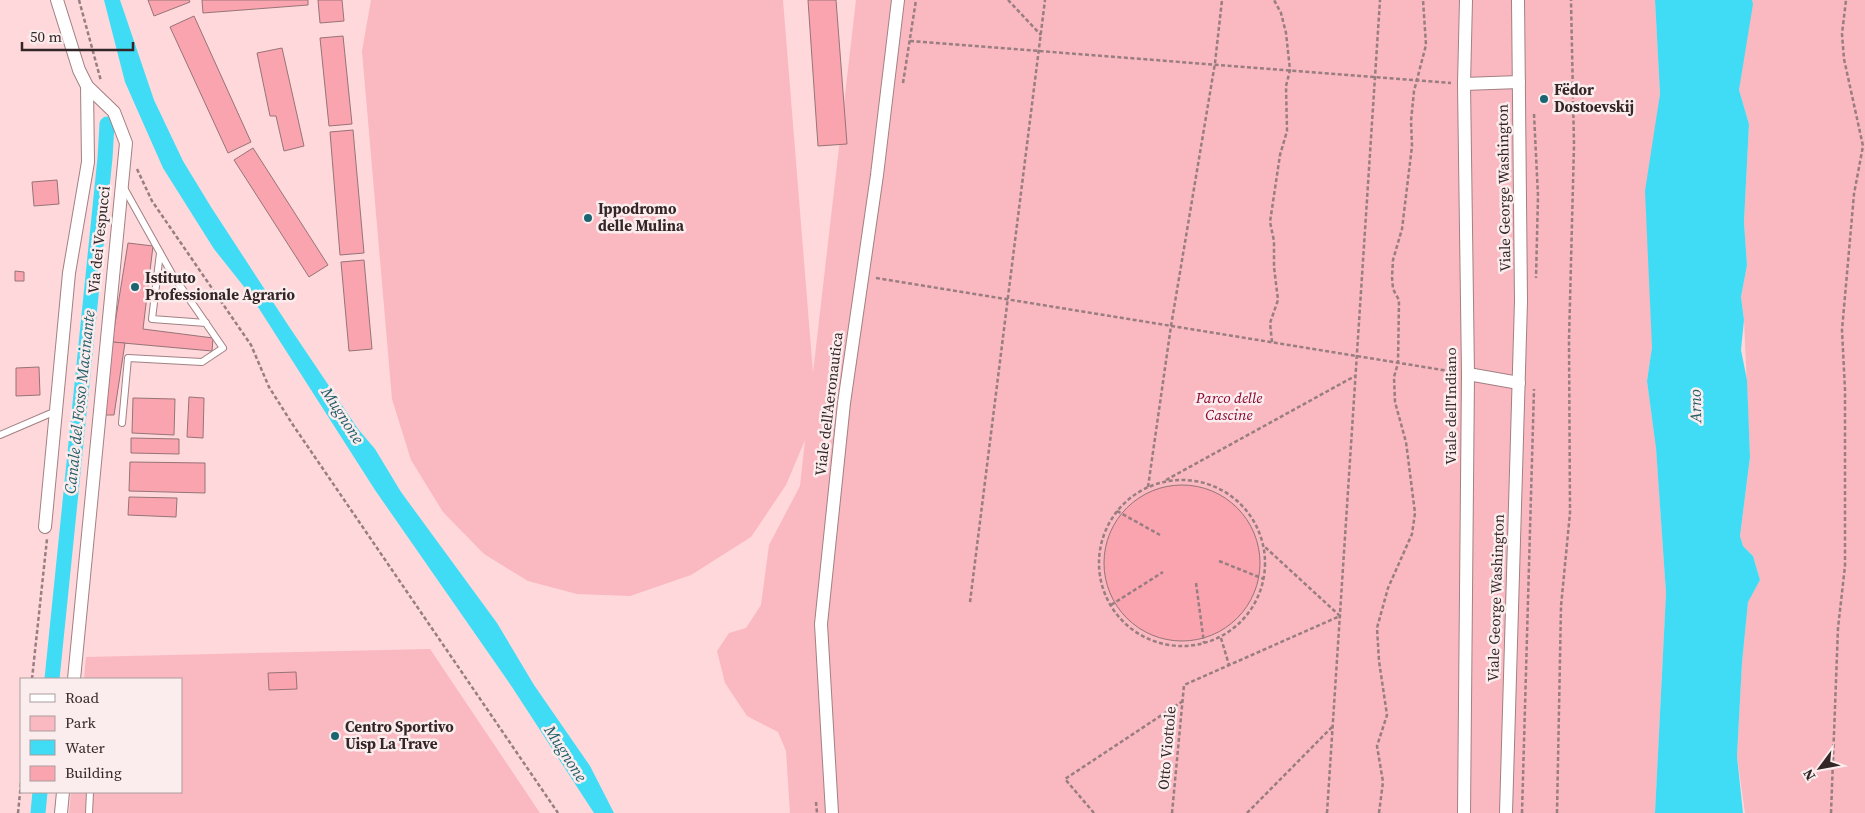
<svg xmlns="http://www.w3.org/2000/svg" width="1865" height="813" font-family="'Source Serif 4',serif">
	<rect width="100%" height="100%" fill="#fed8db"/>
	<!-- green -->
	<g fill="#fab8c0">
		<path d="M371,0h412l30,373 43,-373h799l5,94 -6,46 -2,207 -5,34 9,65 10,147 -11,220h-865l-4,-62 -8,-19 -31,-16 -22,-33 -8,-32 12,-18 17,-5 15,-23 8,-60 31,-59 5,-46 -19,45 -35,52 -60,38 -61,21 -53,-2 -49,-13 -44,-27 -41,-42 -32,-52 -19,-61 -30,-348z"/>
		<path d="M1752,0h113v813h-120l-8,-57 5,-93 6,-62 12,-21 -7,-24 -10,-10 -3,-10 10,-79 -6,-137 -3,-23 6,-32 -3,-43 5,-98 -10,-34z"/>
		<path d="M430,649l110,164h-471l2,-21h110v-113h-97l2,-22z"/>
	</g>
	<!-- water -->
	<g fill="#40dcf5">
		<path d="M104,0h16l34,100 29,61 28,46 77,118 70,104 17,20 26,43 96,131 37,62 56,81 24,47h-20l-82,-126 -137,-197 -126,-197 -35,-44 -51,-81 -38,-86z"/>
		<path d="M1655,0h97l1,4 -14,86 10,34 -5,98 3,43 -6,32 3,23 -3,30 6,30 3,77 -10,79 3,10 10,10 7,24 -12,22 -6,61 -5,93 6,57h-88l11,-220 -10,-145 -9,-67 5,-34 -7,-156 15,-97z"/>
	</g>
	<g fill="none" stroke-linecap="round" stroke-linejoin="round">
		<!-- canal -->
		<g stroke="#40dcf5" stroke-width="15">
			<path d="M52,679l53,-521 2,-34"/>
			<path d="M38,813l2,-21"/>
		</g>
	</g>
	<!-- building -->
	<g fill="#faa4af" stroke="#967477">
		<path d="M148,0h41l1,2 -36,14z"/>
		<path d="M202,0h106v5l-105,8z"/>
		<path d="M318,0h24l2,21 -24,2z"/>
		<path d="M808,0h28l11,144 -29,2z"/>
		<path d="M194,16l57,126 -23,11 -58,-126z"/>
		<path d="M343,36l9,88 -23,2 -9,-88z"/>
		<path d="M282,48l22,98 -20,5 -8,-35h-6l-13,-63z"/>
		<path d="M353,130l11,123 -24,2 -10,-123z"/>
		<path d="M253,148l75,117 -19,12 -75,-117z"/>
		<path d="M57,180l2,24 -25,2 -2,-24z"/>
		<path d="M128,243l25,3 -10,83 70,9 -1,13 -100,-9z"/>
		<path d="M364,260l8,89 -23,2 -8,-89z"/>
		<path d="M15,271l9,1v9h-9z"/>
		<path d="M112,342l13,1 -11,72h-9z"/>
		<path d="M39,367l1,28 -24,1v-28z"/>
		<path d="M189,397l15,1 -1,40 -16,-1z"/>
		<path d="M133,398l42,1 -1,36 -42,-2z"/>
		<path d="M131,438l48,1v15l-48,-1z"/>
		<path d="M130,462l75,1v30l-76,-2z"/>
		<circle cx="1182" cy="563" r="78"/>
		<path d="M129,497l48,1 -1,19 -48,-2z"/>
		<path d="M296,672l1,17 -28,1 -1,-17z"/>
	</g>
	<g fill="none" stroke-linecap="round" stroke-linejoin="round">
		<!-- lane casing -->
		<g stroke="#a28083" stroke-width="8">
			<g id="lane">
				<path d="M160,253l-8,66 54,4"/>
				<path d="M122,423l6,-65 74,4 21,-14 -51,-74 -48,-86"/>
				<path d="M0,435l56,-24"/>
				<path d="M89,813l1,-21"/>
			</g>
		</g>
		<!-- street casing -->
		<g stroke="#a28083" stroke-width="14">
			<g id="street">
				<path d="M57,0l22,70 8,16 27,26 12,31 -52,536"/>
				<path d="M1464,84l55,-2"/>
				<path d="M1468,374l51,9"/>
				<path d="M45,527l24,-254 19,-111 -1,-76"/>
				<path d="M61,813l2,-21"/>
				<path d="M832,813l-11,-189 23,-221 33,-228 21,-175"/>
				<path d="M1464,813l4,-439 -4,-290 2,-84"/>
				<path d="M1506,813l15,-512 -3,-301"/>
			</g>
		</g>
		<!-- path -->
		<g stroke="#987e80" stroke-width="2.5" stroke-dasharray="4 2.5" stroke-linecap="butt">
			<path d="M79,0l22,81"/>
			<path d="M1008,0l33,35"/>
			<path d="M910,41l541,42"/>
			<path d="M903,83l13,-83"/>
			<path d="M1534,114l4,82 -2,82"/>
			<path d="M137,169l15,32 99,144 18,42 24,38 265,388"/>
			<path d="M876,278l579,94"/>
			<path d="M1272,342l-2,-19 8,-23 -4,-33v-26l-4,-19 10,-67 7,-24 -1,-45 4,-16 -4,-37 -5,-20 -7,-13"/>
			<path d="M1166,480l189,-104"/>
			<circle cx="1182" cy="563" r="83"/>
			<path d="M1148,487l23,-161 44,-263 7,-63"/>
			<path d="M1117,511l43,24"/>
			<path d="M1219,561l45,18"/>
			<path d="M1196,583l8,60"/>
			<path d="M970,602l75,-602"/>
			<path d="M1111,605l52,-33"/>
			<path d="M1221,638l8,27"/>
			<path d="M32,679l15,-140"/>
			<path d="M816,802l1,11"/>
			<path d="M18,813l3,-30"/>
			<path d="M1094,813l-29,-34 118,-78"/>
			<path d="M1172,813l12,-128 156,-69 -75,-69"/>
			<path d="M1247,813l85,-86"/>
			<path d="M1327,813l53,-813"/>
			<path d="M1379,813l4,-31 -6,-36 10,-31 -8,-54 -2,-33 11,-40 24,-54 3,-21 -9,-71 -11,-40 -1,-25 4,-14 1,-63 -6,-11 -1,-12 1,-17 9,-31 10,-83 -1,-25 3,-30 12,-46 -3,-45"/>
			<path d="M1522,813l12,-424"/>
			<path d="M1557,813l4,-207 9,-93 -1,-173 5,-195 -3,-145"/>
			<path d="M1831,813l7,-185 7,-62v-176l-3,-60 12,-136 9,-48 -19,-87 -2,-25 4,-34"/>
		</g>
		<!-- lane -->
		<use href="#lane" stroke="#fff" stroke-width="6"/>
		<!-- street -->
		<use href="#street" stroke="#fff" stroke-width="12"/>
	</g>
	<!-- markers -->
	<g fill="#1a6571" stroke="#fbeced" stroke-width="2">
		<circle cx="1544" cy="99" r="5"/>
		<circle cx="588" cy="218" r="5"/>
		<circle cx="135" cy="287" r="5"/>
		<circle cx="335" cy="736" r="5"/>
	</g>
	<g text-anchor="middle" stroke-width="5" stroke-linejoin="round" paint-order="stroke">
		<!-- poi labels -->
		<g font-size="15" font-weight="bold" fill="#342627" stroke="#fbeced" text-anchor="start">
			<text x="1554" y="95">Fëdor<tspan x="1554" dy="17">Dostoevskij</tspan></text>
			<text x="598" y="214">Ippodromo<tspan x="598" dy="17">delle Mulina</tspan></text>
			<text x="145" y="283">Istituto<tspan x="145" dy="17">Professionale Agrario</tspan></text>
			<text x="345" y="732">Centro Sportivo<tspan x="345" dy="17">Uisp La Trave</tspan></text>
		</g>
		<!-- street labels -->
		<g font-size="15" fill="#342627" stroke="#fbeced">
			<text transform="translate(1504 188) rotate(-91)" y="5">Viale George Washington</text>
			<text transform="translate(99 240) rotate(-84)" y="5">Via dei Vespucci</text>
			<text transform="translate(829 404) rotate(-83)" y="5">Viale dell'Aeronautica</text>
			<text transform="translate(1451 406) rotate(-90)" y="5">Viale dell'Indiano</text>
			<text transform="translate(1496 598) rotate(-88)" y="5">Viale George Washington</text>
			<text transform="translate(1167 748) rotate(-85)" y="5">Otto Viottole</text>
		</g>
		<!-- park labels -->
		<g font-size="15" font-style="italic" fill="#8b0733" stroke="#fbeced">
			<text x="1229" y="403">Parco delle<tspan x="1229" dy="17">Cascine</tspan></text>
		</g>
		<!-- water labels -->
		<g font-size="16" font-style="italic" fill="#1f5d67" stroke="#fbeced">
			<text transform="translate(79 402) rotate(-84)" y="6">Canale del Fosso Macinante</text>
			<text transform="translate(1695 406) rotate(-91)" y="6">Arno</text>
			<text transform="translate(343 415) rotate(57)" y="6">Mugnone</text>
			<text transform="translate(566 753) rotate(57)" y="6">Mugnone</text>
		</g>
	</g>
	<!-- legend -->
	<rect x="20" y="678" width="162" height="115" fill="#fbeced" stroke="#ab9d9e"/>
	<rect x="30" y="694" width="25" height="8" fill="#ffffff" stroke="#ab9d9e"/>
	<text x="65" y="703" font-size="15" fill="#342627">Road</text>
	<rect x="30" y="716" width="25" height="15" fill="#fab8c0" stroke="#ab9d9e"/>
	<text x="65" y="728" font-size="15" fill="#342627">Park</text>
	<rect x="30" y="740" width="25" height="15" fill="#40dcf5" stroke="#ab9d9e"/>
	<text x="65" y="753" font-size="15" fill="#342627">Water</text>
	<rect x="30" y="766" width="25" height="15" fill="#faa4af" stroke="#ab9d9e"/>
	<text x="65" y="778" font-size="15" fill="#342627">Building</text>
	<!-- north arrow -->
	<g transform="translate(1820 768) rotate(238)" stroke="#fbeced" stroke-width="4" paint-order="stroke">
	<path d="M0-4L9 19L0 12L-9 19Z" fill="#342627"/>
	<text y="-8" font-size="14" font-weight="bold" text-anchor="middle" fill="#342627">N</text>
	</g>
	<!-- scale -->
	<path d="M22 42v8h111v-8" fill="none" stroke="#342627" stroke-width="2.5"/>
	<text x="30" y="42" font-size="15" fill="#342627" stroke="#fbeced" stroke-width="4" paint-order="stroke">50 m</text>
</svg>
